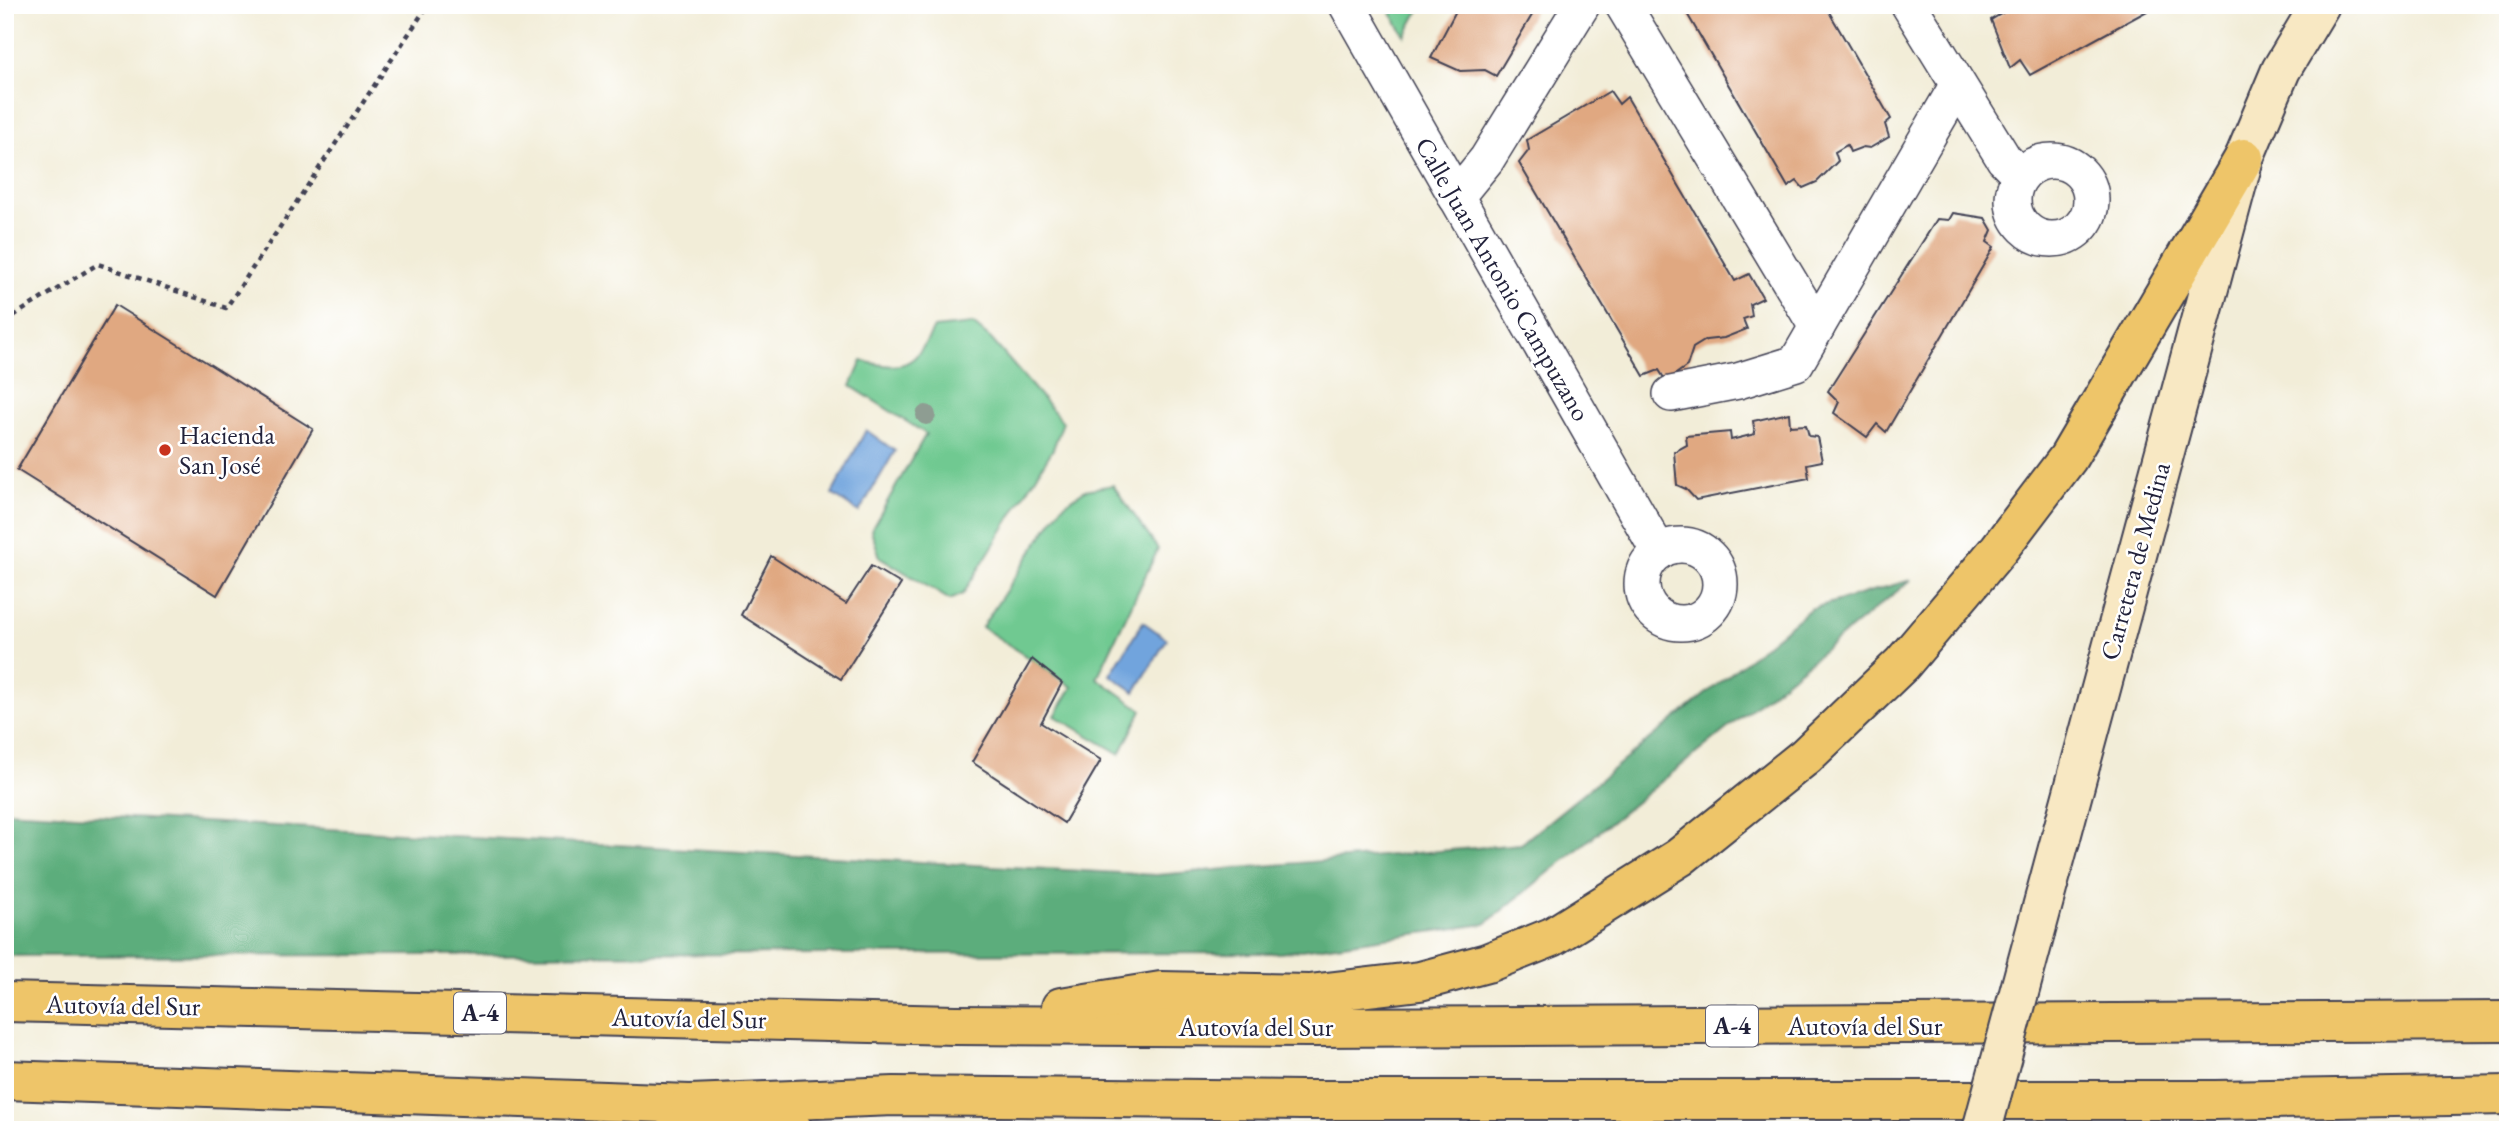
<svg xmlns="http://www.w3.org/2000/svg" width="2513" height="1135" font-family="'EB Garamond',serif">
	<rect width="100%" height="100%" fill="#fff"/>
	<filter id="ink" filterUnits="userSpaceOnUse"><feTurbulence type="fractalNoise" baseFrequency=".0143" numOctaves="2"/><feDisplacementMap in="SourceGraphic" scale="14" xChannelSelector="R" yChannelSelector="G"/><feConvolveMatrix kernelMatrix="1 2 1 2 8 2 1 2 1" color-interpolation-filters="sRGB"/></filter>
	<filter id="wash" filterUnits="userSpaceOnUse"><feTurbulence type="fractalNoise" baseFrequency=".00686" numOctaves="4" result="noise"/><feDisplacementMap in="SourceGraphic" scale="28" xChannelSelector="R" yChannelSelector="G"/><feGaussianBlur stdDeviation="1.57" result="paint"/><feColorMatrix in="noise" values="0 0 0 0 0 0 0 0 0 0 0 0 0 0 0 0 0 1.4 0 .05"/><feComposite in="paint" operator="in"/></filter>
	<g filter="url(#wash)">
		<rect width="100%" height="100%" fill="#f2edd8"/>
		<!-- green -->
		<g fill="#6fc991" stroke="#487666" stroke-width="2">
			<path d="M1386,5h36l-17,31z"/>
			<path d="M973,324l18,15 72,83 -10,27 -90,145 -13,6 -70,-43 -9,-27 55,-96 -75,-48 11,-25c42,10 52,6 72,-33z"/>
			<path d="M1113,485l45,64 -61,129 45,32 -22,44 -65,-38 17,-29 -90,-60 80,-121 23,-16z"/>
		</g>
		<!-- forest -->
		<path fill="#5bad7b" stroke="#3e685b" stroke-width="2" d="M1911,580l-426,344 -205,29 -1275,3v-145l1151,64 365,-31 289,-235z"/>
		<!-- water -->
		<g fill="#71a4dd" stroke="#4a638c" stroke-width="2">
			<path d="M866,430l29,21 -36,61 -27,-18z"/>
			<path d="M1143,622l24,17 -32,53 -25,-17z"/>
		</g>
		<g id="blocks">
			<!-- building -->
			<g fill="#e0a881">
				<path d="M1459,5h79l-42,71 -11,-6 -25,1 -29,-13z"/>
				<path d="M1682,5h143l66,114 -6,5 4,13 -19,11 -7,-1 -13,5 -3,-7 -12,7 3,9 -21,21 -14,6 -6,-7 -9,6z"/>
				<path d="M2016,5h142l-128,70 -10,-15 -10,8 -19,-48z"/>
				<path d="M1610,91l9,13 8,-7 108,184 14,-7 14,24 -13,6 2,12 -9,3 4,10 -23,9 -18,2 -13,8 -6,18 -21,15 -7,-11 -15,6 -125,-213 10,-13 -2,-10z"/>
				<path d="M1953,213l32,5 7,12 -5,12 7,5 -108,185 -9,-8 -10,13 -33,-24 5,-11 -11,-11 109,-172 12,1z"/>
				<path d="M115,305l198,124 -96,166 -200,-125z"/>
				<path d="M1789,413l1,13 16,-1 3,11 8,1 5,24 -15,3 2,14 -113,22 -10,-11 -9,-4 -3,-33 13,-7 -1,-9 44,-4 1,8 24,-6 -2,-13z"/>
				<path d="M771,556l75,48 25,-38 30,18 -60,95 -100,-64z"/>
				<path d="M1032,659l30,24 -21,40 60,37 -37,63 -92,-61z"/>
			</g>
		</g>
	</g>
	<g filter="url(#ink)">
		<use href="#blocks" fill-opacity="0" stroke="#414053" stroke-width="2"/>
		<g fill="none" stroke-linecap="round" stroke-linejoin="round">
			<!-- street casing -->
			<g stroke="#414053" stroke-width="38">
				<g id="street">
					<path d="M1347,5l312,547"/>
					<path d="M1623,5l194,322"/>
					<path d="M1909,5l95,154 17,17"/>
					<circle cx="2052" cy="200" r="39"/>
					<path d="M1456,197l31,-38 95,-154"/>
					<path d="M1671,394l67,-13 58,-18 161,-277"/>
					<circle cx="1681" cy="584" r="39"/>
				</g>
			</g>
			<!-- secondary casing -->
			<g stroke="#414053" stroke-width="42">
				<path id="secondary" d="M2061,837l183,-679 37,-88 39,-65"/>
			</g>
			<!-- highway casing -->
			<g stroke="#414053" stroke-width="42">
				<g id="highway">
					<path d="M5,1002l950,23 355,2 1198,-6"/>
					<path d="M1061,1007l100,-16 148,3 111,-13 67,-18 65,-26 128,-80 126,-101 96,-92 97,-115 69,-91 176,-300"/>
					<path d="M5,1080l685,24 103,26"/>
					<path d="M690,1104l204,-8 407,4h914l293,-5"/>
				</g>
			</g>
			<!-- path -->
			<path stroke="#414053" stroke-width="4.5" stroke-dasharray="5 5" stroke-linecap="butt" d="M5,321l93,-57 128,44 202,-303"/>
			<!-- street -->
			<use href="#street" stroke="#fff" stroke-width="35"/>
			<!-- secondary -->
			<use href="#secondary" stroke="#f8e8c3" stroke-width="38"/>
			<!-- highway -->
			<use href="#highway" stroke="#eec569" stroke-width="38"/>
			<!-- secondary-bridge casing -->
			<g stroke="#414053" stroke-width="42" stroke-linecap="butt">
				<path id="secondary-bridge" d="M1982,1130l79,-293"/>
			</g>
			<!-- secondary-bridge -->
			<use href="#secondary-bridge" stroke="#f8e8c3" stroke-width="38"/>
		</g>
		<!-- trees -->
		<circle fill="#8e9d92" cx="926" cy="415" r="10"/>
	</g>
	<!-- markers -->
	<circle fill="#c8321e" stroke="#fff" stroke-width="2.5" cx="165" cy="450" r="7"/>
	<g text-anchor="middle" stroke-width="5" stroke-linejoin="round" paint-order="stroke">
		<!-- shield labels -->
		<g fill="#fff" stroke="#646476" stroke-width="2">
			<rect x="454" y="992.5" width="52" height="41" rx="5"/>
			<rect x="1706" y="1005.5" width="52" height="41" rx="5"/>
		</g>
		<g font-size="24" font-weight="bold" fill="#22223b">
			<text x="480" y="1021">A-4</text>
			<text x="1732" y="1034">A-4</text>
		</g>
		<!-- street labels -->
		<g font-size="26" fill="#22223b" stroke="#fff">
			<text transform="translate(1503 279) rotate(60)" y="9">Calle Juan Antonio Campuzano</text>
			<text transform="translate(2135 561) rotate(-75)" y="9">Carretera de Medina</text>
			<text transform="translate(123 1005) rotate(1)" y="9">Autovía del Sur</text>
			<text transform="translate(689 1018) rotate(1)" y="9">Autovía del Sur</text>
			<text x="1865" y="1035">Autovía del Sur</text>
			<text x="1256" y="1036">Autovía del Sur</text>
		</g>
		<!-- poi labels -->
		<g font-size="26" fill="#22223b" stroke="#fff" text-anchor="start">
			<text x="179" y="444">Hacienda<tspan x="179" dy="30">San José</tspan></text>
		</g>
	</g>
	<!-- margin -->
	<rect width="2513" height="1135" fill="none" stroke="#fff" stroke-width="28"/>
</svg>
